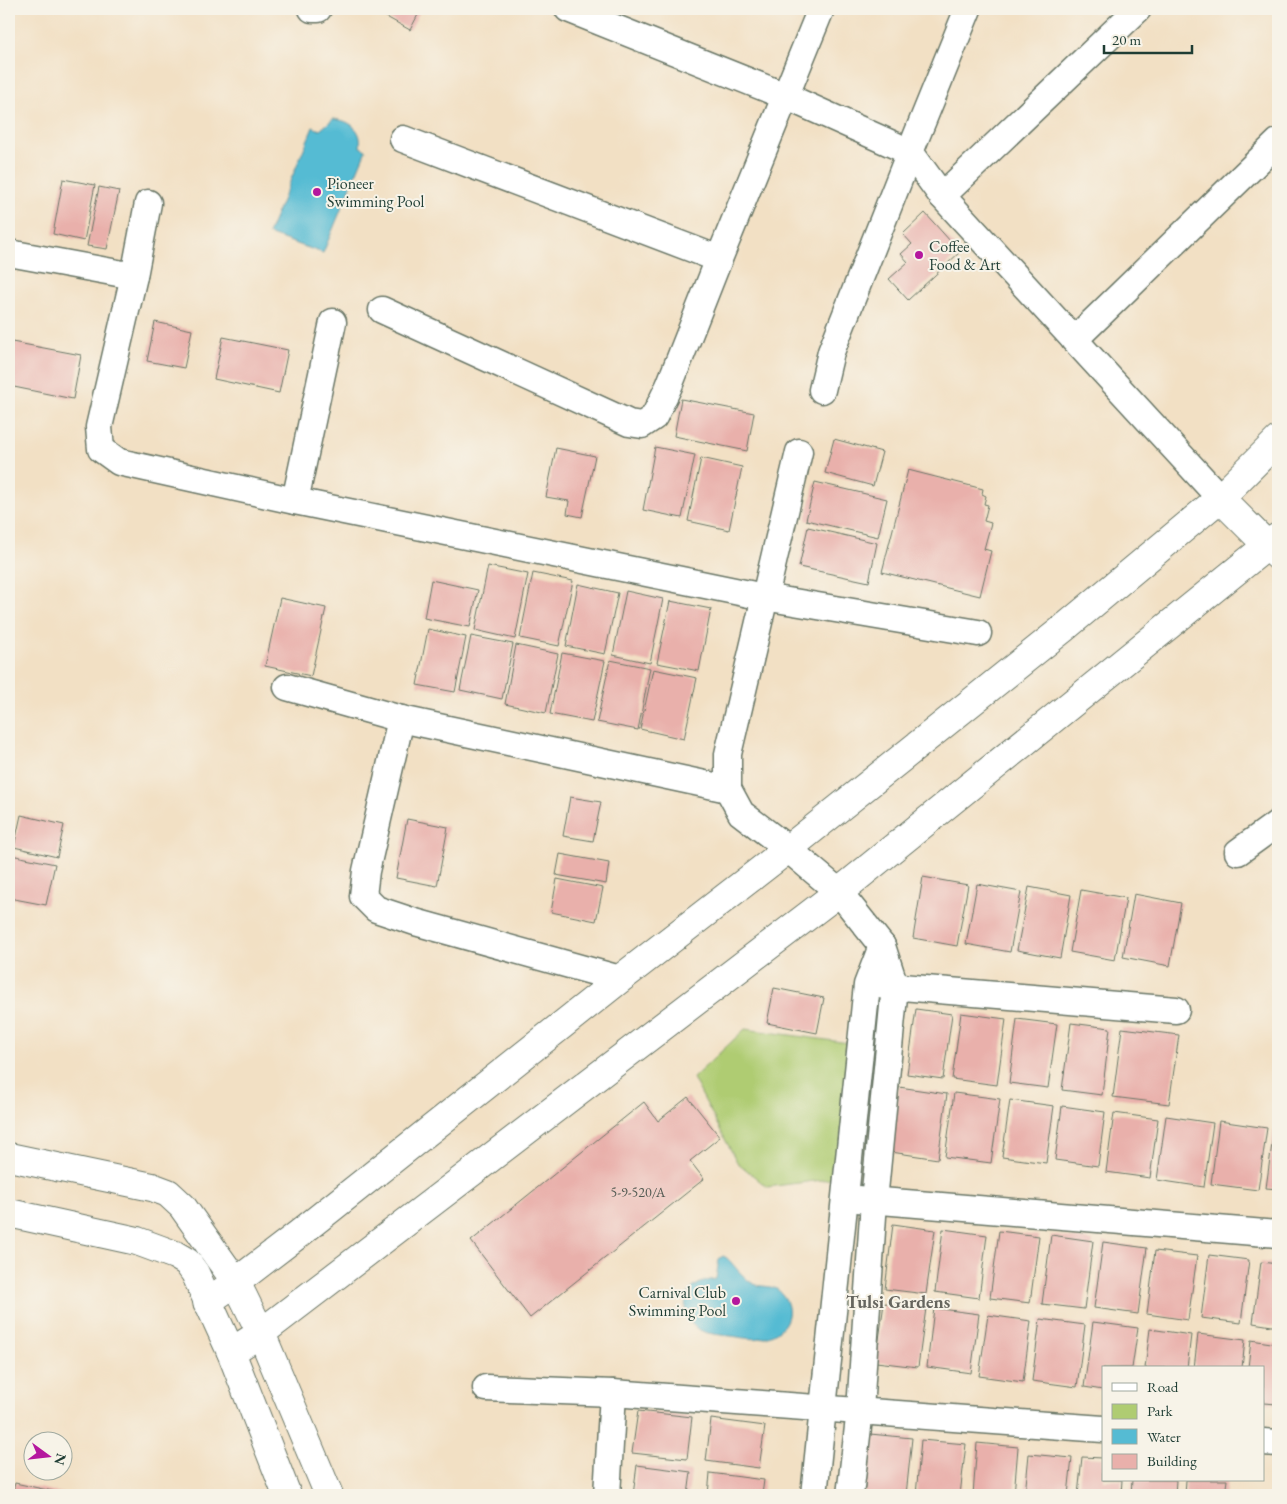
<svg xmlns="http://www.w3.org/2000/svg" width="1287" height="1504" font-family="'EB Garamond',serif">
	<rect width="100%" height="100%" fill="#f7f3e8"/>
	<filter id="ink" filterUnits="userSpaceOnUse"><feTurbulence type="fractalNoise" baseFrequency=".02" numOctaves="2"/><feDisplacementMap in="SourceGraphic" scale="10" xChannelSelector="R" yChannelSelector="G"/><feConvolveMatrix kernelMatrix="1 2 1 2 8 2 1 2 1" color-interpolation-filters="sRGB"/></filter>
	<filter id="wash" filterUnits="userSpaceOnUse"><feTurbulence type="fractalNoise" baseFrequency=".0096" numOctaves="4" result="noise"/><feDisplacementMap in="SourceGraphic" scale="20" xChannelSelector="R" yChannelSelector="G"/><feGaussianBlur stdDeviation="1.12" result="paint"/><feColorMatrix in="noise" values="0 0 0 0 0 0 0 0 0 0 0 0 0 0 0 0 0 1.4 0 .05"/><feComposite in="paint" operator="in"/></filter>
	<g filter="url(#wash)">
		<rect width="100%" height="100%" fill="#f2e0c4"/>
		<!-- green -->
		<path fill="#afcc72" stroke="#678453" d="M745,1029l104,14 -11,135 -71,9 -30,-25 -44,-84z"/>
		<!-- water -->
		<g fill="#55bbd3" stroke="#3a7c84">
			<path d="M333,119c16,1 30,10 27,28l6,3 -43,103 -55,-19 45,-107 7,3z"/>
			<path d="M723,1256l4,2c6,6 19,23 27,26 9,4 21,0 28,10 15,20 2,40 -21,44 -10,2 -21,-1 -30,-2 -18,-2 -39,-2 -44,-22 -2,-6 -2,-10 -1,-15 4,-14 17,-18 30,-20l3,-20z"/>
		</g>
		<g id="blocks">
			<!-- building -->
			<g fill="#e9b0ab">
				<path d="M372,9h49l-11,21z"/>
				<path d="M63,179l32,6 -11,56 -31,-7z"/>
				<path d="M99,187l20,4 -12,58 -20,-3z"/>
				<path d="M925,213l35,39 -52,48 -19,-21 19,-17 -7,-8 11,-10 -9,-10z"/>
				<path d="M155,322l37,8 -8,38 -37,-7z"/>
				<path d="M223,337l65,13 -9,43 -65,-14z"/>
				<path d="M12,342l69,13 -8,44 -64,-13v-26z"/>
				<path d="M681,399l73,14 -7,38 -73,-15z"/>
				<path d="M834,439l48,13 -9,34 -48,-13z"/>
				<path d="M655,447l40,8 -13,63 -39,-8z"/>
				<path d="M556,448l39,8 -13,61 -15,-3 2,-13 -23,-4z"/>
				<path d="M701,458l41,9 -13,63 -41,-9z"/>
				<path d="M908,470l75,19 -1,5 4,2 -2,8 4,1 -4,16 7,2 -7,26 7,2 -11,45 -98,-24z"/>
				<path d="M815,482l72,17 -9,38 -72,-17z"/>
				<path d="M808,527l69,16 -8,39 -70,-15z"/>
				<path d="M488,566l40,8 -13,65 -40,-9z"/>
				<path d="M533,573l40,8 -14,65 -39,-8z"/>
				<path d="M431,580l47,10 -8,37 -46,-9z"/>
				<path d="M578,584l40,9 -13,61 -39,-8z"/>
				<path d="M626,591l37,8 -13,64 -37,-8z"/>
				<path d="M280,598l46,10 -15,68 -46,-10z"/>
				<path d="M670,601l41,8 -12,62 -42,-8z"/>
				<path d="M428,629l38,8 -11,55 -38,-7z"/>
				<path d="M471,636l42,8 -11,55 -42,-9z"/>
				<path d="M516,645l42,9 -12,59 -41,-9z"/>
				<path d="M562,653l43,8 -13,61 -42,-8z"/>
				<path d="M610,660l40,8 -12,62 -41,-8z"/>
				<path d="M653,669l44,9 -13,61 -44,-10z"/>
				<path d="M570,797l31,5 -8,39 -30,-5z"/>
				<path d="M21,815l43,10 -7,32 -43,-10z"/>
				<path d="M407,819l41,8 -11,59 -41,-8z"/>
				<path d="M560,854l49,9 -3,21 -50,-9z"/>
				<path d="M11,855l44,9 -9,41 -37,-7v-31z"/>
				<path d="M923,877l45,8 -11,61 -44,-8z"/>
				<path d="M557,879l46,9 -7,33 -45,-9z"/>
				<path d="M977,884l44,8 -11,60 -44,-8z"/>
				<path d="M1029,887l42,8 -11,63 -43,-8z"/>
				<path d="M1081,890l45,8 -11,62 -45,-8z"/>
				<path d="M1134,894l47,9 -11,63 -47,-9z"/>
				<path d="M774,988l50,10 -7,35 -50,-10z"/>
				<path d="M916,1009l36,5 -9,65 -36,-5z"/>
				<path d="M961,1013l45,6 -9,66 -45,-6z"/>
				<path d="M1017,1019l40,5 -9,64 -39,-5z"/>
				<path d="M1071,1023l39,5 -8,67 -40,-5z"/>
				<path d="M1122,1028l57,7 -10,69 -56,-7z"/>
				<path d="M899,1087l48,7 -9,65 -47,-7z"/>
				<path d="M954,1093l46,6 -9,64 -46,-6z"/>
				<path d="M688,1097l32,40 -30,24 14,18 -174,139 -59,-77 173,-139 14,19z"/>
				<path d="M1010,1100l44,6 -8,57 -44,-6z"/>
				<path d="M1062,1106l43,6 -7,54 -43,-6z"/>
				<path d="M1114,1113l44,6 -8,59 -44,-6z"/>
				<path d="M1166,1116l47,7 -9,64 -47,-7z"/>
				<path d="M1219,1121l48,7 -9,62 -47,-6z"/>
				<path d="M1274,1129l4,1v59l-12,-1z"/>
				<path d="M893,1224l42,6 -9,64 -41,-5z"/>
				<path d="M943,1229l44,6 -8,63 -44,-6z"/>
				<path d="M999,1231l40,5 -9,67 -40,-5z"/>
				<path d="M1051,1235l42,6 -9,68 -42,-5z"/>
				<path d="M1103,1242l44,6 -9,66 -44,-6z"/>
				<path d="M1155,1251l42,5 -9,64 -41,-6z"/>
				<path d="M1209,1255l40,5 -8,63 -40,-5z"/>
				<path d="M1261,1262l17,2v63l-25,-4z"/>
				<path d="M884,1303l42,5 -8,59 -42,-5z"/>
				<path d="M934,1308l45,6 -8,59 -44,-6z"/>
				<path d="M988,1315l43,6 -8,61 -44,-6z"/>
				<path d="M1040,1319l45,6 -8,62 -45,-6z"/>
				<path d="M1093,1322l45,6 -6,40h-29v22l-19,-3z"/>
				<path d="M1150,1329l41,6 -4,33h-42z"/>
				<path d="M1198,1334l47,6 -3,28h-48z"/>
				<path d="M1251,1340l27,4v60l-15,-1v-35h-15z"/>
				<path d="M638,1411l54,6 -5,42 -55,-6z"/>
				<path d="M711,1419l54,7 -6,42 -53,-7z"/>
				<path d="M870,1434l42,4 -6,57h-42z"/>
				<path d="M921,1440l45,4 -6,51h-44z"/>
				<path d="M977,1443l41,4 -4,48h-41z"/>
				<path d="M1029,1454l43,4 -4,37h-43z"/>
				<path d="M1082,1457l21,1v22h19l-1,15h-43z"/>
				<path d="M637,1465l54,7 -3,23h-55z"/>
				<path d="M710,1473l54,7 -2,15h-54z"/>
				<path d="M1132,1480h44l-1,15h-44z"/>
				<path d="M1186,1480h41l-2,15h-40z"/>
				<path d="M15,1483l51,11v1h-54z"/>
			</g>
		</g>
	</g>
	<g filter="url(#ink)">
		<use href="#blocks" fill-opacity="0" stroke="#697666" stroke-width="1"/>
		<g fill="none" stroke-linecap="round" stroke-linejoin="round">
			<!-- street casing -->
			<g stroke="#697666" stroke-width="29">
				<g id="street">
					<path d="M312,9h6"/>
					<path d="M568,9l217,87 125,56 -79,200 -9,38"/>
					<path d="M968,9l-58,143 32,44 278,302"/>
					<path d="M403,139l316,120"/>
					<path d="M942,196l196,-187"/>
					<path d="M148,203l-14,73 -35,151 2,22 18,13 176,39 469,96 214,36"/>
					<path d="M9,253l125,23"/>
					<path d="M382,310l247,113 13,2 12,-8 15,-31 50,-127 102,-250"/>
					<path d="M1074,340l204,-198"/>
					<path d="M799,452l-71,302v35l13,24 47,36 51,43 43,54 13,40 -21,215 -14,209 -10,85"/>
					<path d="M295,501l38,-179"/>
					<path d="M287,687l114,32 327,70"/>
					<path d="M401,719l-35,152 -3,25 13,13 39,13 205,57"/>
					<path d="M1238,852l40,-29"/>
					<path d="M878,985l298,25"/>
					<path d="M857,1199l421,35"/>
					<path d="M486,1388l127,5 490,36"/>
					<path d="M1263,1442l15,1"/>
					<path d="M607,1495l6,-102"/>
					<path d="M814,1495l53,-510 15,-39"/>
				</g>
			</g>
			<!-- secondary casing -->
			<g stroke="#697666" stroke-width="30">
				<g id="secondary">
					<path d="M1220,498l58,58"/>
					<path d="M9,1157l143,30 16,6 14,13 54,76 25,51 68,162"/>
					<path d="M9,1213l128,28 38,14 12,7 8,11 36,79 56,143"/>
					<path d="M207,1302l29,-20 64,-49 320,-254 168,-130 276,-221 156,-130 58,-58"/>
					<path d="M231,1352l30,-19 578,-441 439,-355"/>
				</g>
			</g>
			<!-- street -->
			<use href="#street" stroke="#fff" stroke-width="26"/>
			<!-- secondary -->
			<use href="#secondary" stroke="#fff" stroke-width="28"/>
		</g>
	</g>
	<!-- markers -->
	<g fill="#b5179e" stroke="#f7f3e8" stroke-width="2">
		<circle cx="317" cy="192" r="5"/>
		<circle cx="919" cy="255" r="5"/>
		<circle cx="736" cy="1301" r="5"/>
	</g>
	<g text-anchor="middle" stroke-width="4" stroke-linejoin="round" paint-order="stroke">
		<!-- number labels -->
		<g font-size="14" fill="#525a52">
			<text x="638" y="1197">5-9-520/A</text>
		</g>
		<!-- poi labels -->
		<g font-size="16" fill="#1f3d34" stroke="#f7f3e8" text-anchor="start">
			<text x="327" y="189">Pioneer<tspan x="327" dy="18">Swimming Pool</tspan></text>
			<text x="929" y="252">Coffee<tspan x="929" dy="18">Food &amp; Art</tspan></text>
			<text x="726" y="1298" text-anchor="end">Carnival Club<tspan x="726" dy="18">Swimming Pool</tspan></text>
		</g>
		<!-- neighbourhood labels -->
		<g font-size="18" font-weight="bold" fill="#66655e" stroke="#f7f3e8">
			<text x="898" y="1308">Tulsi Gardens</text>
		</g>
	</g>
	<!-- margin -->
	<rect width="1287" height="1504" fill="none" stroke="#f7f3e8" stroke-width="30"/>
	<!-- legend -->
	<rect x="1102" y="1366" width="162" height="115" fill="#f7f3e8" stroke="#a1aaa0"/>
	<rect x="1112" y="1383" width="25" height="8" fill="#ffffff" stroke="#a1aaa0"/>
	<text x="1147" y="1392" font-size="15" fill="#1f3d34">Road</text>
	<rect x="1112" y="1404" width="25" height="15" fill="#afcc72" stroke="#a1aaa0"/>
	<text x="1147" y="1416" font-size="15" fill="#1f3d34">Park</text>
	<rect x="1112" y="1429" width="25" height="15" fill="#55bbd3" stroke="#a1aaa0"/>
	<text x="1147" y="1442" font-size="15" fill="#1f3d34">Water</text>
	<rect x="1112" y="1454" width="25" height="15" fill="#e9b0ab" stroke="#a1aaa0"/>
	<text x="1147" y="1466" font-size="15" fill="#1f3d34">Building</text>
	<!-- north arrow -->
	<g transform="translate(48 1456) rotate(105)"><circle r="24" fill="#f7f3e8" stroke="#a1aaa0"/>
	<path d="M0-4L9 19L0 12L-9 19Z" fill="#b5179e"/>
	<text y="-8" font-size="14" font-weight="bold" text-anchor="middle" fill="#1f3d34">N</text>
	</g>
	<!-- scale -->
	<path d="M1104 45v8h88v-8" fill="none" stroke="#1f3d34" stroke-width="2.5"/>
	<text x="1112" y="45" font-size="15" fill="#1f3d34" stroke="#f7f3e8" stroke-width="4" paint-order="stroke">20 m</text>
</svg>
